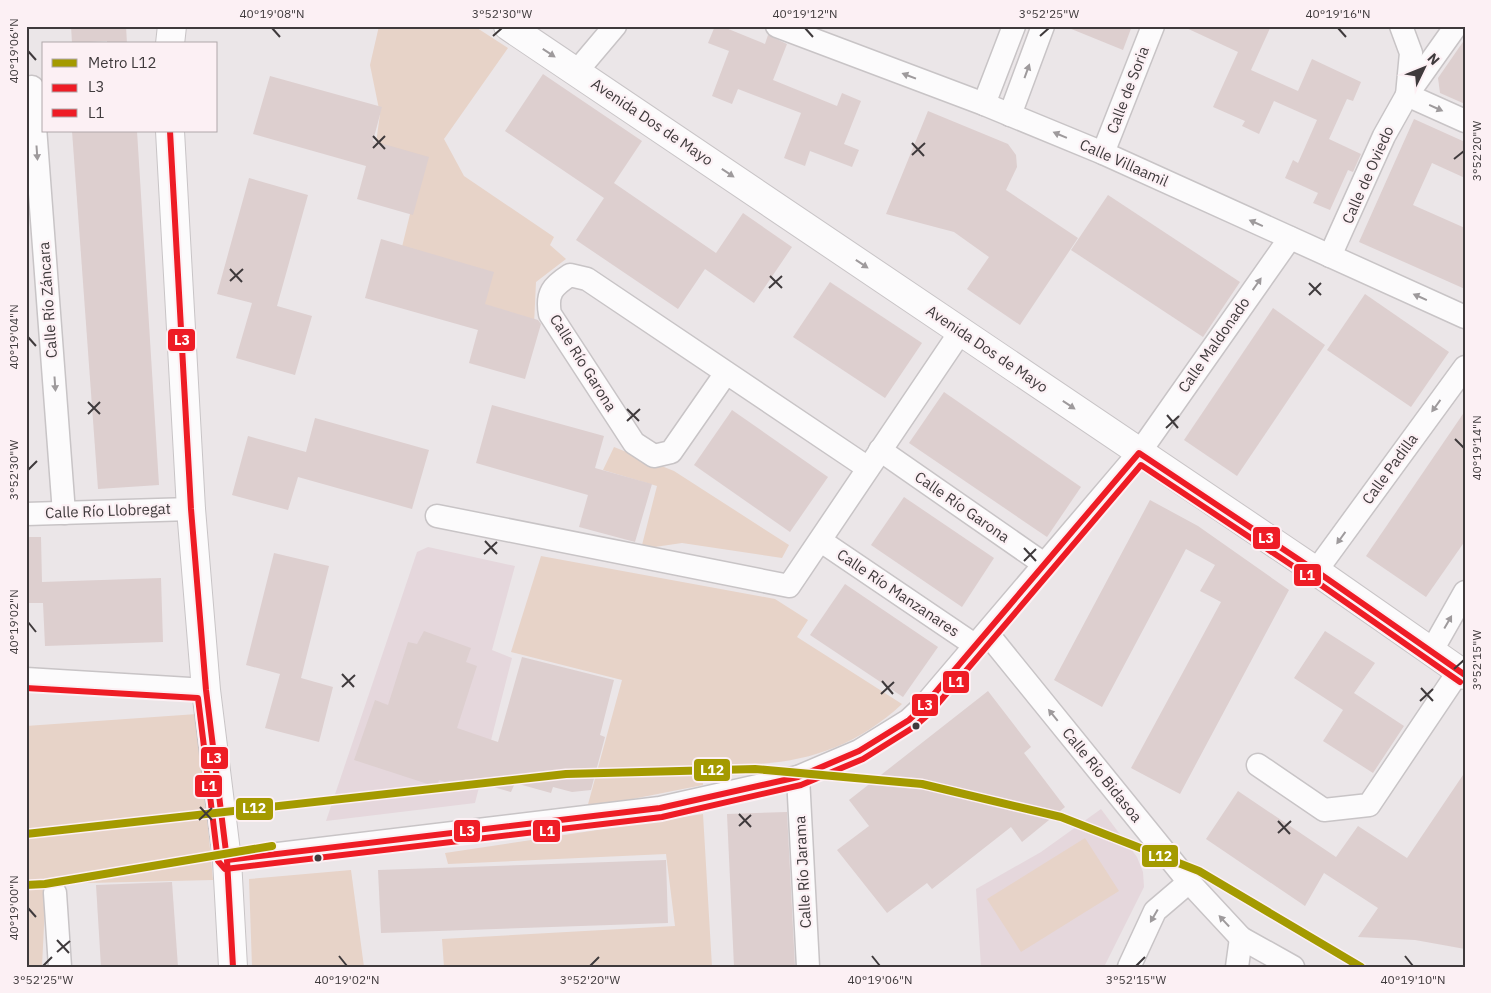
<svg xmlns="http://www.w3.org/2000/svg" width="1491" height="993" font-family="'IBM Plex Sans',sans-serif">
	<rect width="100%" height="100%" fill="#ebe6e8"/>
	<!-- built -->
	<g fill="#e5d7dc">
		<path d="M428,547l87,19 -23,84 20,8 -37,145 -149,18 91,-269z"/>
		<path d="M1101,809l36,48 6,15 1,15 -40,80h-123l-5,-78 65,-37z"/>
	</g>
	<!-- green -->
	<g fill="#e7d3c8">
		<path d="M379,26h95l34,22 -64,91 20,37 90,61 -4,8 16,14 -30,23 -2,43 -50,-13 -83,-61 21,-86 -47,-15 5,-36 -10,-49z"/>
		<path d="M614,447l60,24 115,74 -7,13 -100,-15 -41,6 16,-63 -54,-16z"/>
		<path d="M541,556l234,43 33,21 -11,17 105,67c-58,54 -123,65 -199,59v22l-116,23 35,-128 -111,-28z"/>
		<path d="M197,714l16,166 -167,4 -4,83h-16v-241z"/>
		<path d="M703,814l9,153h-268l-2,-28 233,-13 -9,-72 -218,10 -3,-11z"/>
		<path d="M1085,838l34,53 -98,61 -34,-53z"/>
		<path d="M351,870l13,97h-112l-3,-88z"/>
	</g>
	<!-- building -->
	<g fill="#ddcfcf">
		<path d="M71,26h55l1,18h-20v-3l-35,2z"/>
		<path d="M715,26h6l44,18 3,-9 19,9 -14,36 64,26 5,-13 19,8 -17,43 15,6 -7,17 -42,-16 -5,15 -21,-8 17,-45 -63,-24 -6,15 -20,-8 17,-45 -21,-8z"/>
		<path d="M1064,26h68l-9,24z"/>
		<path d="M1182,26h89l-20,44 47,21 14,-32 49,23 -8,19 -6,-2 -18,40 32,15 -8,18 -5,-2 -18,40 -17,-7 5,-10 -33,-15 8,-18 5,3 19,-43 -43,-19 -15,33 -17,-8 3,-5 -32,-14 25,-55z"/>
		<path d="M1465,39v65l-25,-11 -2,-15z"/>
		<path d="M543,74l99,67 -28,42 102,70 27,-40 49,34 -38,56 -49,-34 -27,40 -102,-69 28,-42 -99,-67z"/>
		<path d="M270,76l112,31 -9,34 56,16 -16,58 -56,-16 9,-33 -113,-32z"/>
		<path d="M928,111l80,33 8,11 1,12 -11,23 72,48 -58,87 -53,-36 22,-32 -35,-25 -68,-18z"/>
		<path d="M1414,119l51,23v36l-33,-15 -19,42 52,23v61l-106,-47z"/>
		<path d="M72,131h65l22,354 -61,4z"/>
		<path d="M249,178l59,17 -31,111 35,10 -17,59 -59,-17 16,-55 -35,-9z"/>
		<path d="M1108,195l132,87 -37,55 -132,-87z"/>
		<path d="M381,239l113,33 -9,32 53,16 3,4 -16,55 -56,-16 9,-33 -113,-32z"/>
		<path d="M830,282l92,61 -37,55 -92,-61z"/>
		<path d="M1365,294l84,58 -38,55 -84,-57z"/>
		<path d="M1273,308l52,37 -88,131 -53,-36z"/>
		<path d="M944,392l137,95 -34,50 -138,-94z"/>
		<path d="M492,405l112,31 -9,32 57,16 -17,58 -56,-15 9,-32 -112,-32z"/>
		<path d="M732,410l96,67 -38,55 -96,-67z"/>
		<path d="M1465,411v130l-39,56 -60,-41z"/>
		<path d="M315,418l114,32 -17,59 -114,-32 -10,33 -56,-15 16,-59 58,16z"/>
		<path d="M904,497l90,61 -32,49 -91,-62z"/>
		<path d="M1150,500l48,26 91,64 -109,204 -49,-26 90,-166 -21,-11 15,-26 -29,-16 -84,158 -48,-27z"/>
		<path d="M26,537h15l1,45 119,-4 2,64 -118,4 -2,-43h-17z"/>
		<path d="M274,553l55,13 -28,112 32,9 -14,55 -54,-14 15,-54 -34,-9z"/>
		<path d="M845,584l93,63 -35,50 -93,-62z"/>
		<path d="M424,631l47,17 -5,14 11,4 -20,62 41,14 24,-85 92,23 -14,55 5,2 -14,53 -19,2 -19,-5 -2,6 -36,-10 -4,9 -46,-13 -3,9 -23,-8 -2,7 -83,-27 21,-60 13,5 20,-63 9,2z"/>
		<path d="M1325,631l50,32 -21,30 50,33 -31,47 -50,-32 20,-31 -49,-32z"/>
		<path d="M988,691l43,56 -7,6 41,54 -43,35 -11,-15 -79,62 -5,-6 -40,30 -50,-63 32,-24 -20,-26z"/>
		<path d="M1465,772v177l-50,-9 -57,-3 20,-29 -54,-35 -19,33 -99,-67 32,-48 98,66 22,-31 49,32z"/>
		<path d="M787,812l8,155h-61l-7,-153z"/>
		<path d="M666,860l2,63 -287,10 -3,-63z"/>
		<path d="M172,882l6,85h-77l-5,-82z"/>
	</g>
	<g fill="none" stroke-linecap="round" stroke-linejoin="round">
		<!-- minor casing -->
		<g stroke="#c8c4c6" stroke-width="25">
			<g id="minor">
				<path d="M777,26l207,78 119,49 362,164"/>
				<path d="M1401,26l10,27 -4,42 58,26"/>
				<path d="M577,71l38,-45"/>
				<path d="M32,87l32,426"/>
				<path d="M984,104l30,-78"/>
				<path d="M1010,115l33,-89"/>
				<path d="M1103,153l50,-127"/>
				<path d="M1330,256l54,-120 23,-41 49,-69"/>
				<path d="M726,373l-55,79 -17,4 -20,-13 -84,-129c-4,-21 3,-28 20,-39l17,4 281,189"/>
				<path d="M880,450l164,114"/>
				<path d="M26,514l165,-5"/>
				<path d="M437,516l352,70 172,-255"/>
				<path d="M821,541l155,105"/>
				<path d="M1316,571l149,-204"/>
				<path d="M987,633l202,249 52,56 52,29"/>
				<path d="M1431,652l34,-60"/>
				<path d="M26,679l180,11"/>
				<path d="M1258,765l66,45 45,-5 90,-134"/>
				<path d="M798,777l10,190"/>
				<path d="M227,860l433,-52 138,-31 61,-26 50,-31 14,-13 216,-254 151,-215"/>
				<path d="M55,893l5,74"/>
				<path d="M1129,967l26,-56 34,-29"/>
				<path d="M1237,967l4,-29"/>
			</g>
		</g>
		<!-- tertiary casing -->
		<g stroke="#c8c4c6" stroke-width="30">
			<g id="tertiary">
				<path d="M508,26l808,545 149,104"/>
				<path d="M170,44l2,-18"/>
				<path d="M170,131l21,378 15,181 21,170 6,107"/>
			</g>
		</g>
		<!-- minor -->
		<use href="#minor" stroke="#fcfbfc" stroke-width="22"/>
		<!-- tertiary -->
		<use href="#tertiary" stroke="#fcfbfc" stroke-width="28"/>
		<!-- bus-1 casing -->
		<g stroke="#fcf0f4" stroke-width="10">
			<g id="bus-1">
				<path d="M170,131l21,378 15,181 21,170 6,107"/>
				<path d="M227,860l433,-52 138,-31 61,-26 50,-31 14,-13 216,-254 177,118 149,104"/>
			</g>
		</g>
		<!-- bus-2 casing -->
		<g stroke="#fcf0f4" stroke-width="10">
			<path id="bus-2" d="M26,688l172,10 20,163 7,8 437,-52 139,-32 62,-26 51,-32 16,-14 211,-248 170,113 149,104"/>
		</g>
		<!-- bus-1 -->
		<use href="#bus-1" stroke="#ee1c25" stroke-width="6"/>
		<!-- bus-2 -->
		<use href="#bus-2" stroke="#ee1c25" stroke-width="6"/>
		<!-- metro-1 casing -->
		<g stroke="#fcf0f4" stroke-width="11">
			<g id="metro-1">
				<path d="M26,834l540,-60 189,-5 167,15 139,33 138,54 162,96"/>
				<path d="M26,885l19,-1 227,-38"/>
			</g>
		</g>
		<!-- metro-1 -->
		<use href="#metro-1" stroke="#a49a00" stroke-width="8"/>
	</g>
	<!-- one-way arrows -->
	<defs><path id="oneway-solid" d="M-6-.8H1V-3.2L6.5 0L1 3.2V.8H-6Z" transform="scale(1.25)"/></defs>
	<g fill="#9e9a9c">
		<use href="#oneway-solid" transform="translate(549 53) rotate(33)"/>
		<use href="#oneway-solid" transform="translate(1027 71) rotate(-70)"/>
		<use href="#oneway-solid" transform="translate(909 76) rotate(-159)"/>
		<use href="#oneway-solid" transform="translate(1436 108) rotate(24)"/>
		<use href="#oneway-solid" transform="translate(1060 135) rotate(-157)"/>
		<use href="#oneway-solid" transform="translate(37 153) rotate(86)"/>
		<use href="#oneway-solid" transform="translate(728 173) rotate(34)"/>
		<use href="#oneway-solid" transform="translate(1256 223) rotate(-156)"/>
		<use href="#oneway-solid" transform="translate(862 264) rotate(34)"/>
		<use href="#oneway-solid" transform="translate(1257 284) rotate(-55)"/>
		<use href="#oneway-solid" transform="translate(1420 297) rotate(-156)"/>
		<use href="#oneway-solid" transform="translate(55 384) rotate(86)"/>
		<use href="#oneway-solid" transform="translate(1069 405) rotate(34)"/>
		<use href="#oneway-solid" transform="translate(1436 406) rotate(126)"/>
		<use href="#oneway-solid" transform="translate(1341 538) rotate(126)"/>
		<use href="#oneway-solid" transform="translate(1448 622) rotate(-60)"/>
		<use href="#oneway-solid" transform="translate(1053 715) rotate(-129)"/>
		<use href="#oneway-solid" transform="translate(1154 916) rotate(120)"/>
		<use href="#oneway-solid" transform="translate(1224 921) rotate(-133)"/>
	</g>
	<!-- ticks -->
	<path fill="none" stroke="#3f3a3c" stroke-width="2" d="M272,28l8,9M805,28l8,9M1338,28l8,9M493,36l9,-8M1040,36l9,-8M28,51l8,9M373,136l12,13M912,143l12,13M373,148l12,-12M912,155l13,-12M1454,159l10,-8M230,269l12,13M770,276l12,12M230,281l13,-12M1309,283l12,12M769,288l13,-12M1309,295l12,-12M28,337l8,9M88,402l12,12M627,409l12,12M88,414l12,-12M1167,415l11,13M627,421l13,-12M1166,428l13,-12M1455,439l9,9M28,470l9,-9M485,541l12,13M1024,548l12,13M484,554l13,-12M1024,561l12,-12M28,622l8,10M1454,669l10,-9M342,674l12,13M882,681l11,13M342,687l13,-12M1421,688l12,13M881,694l13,-12M1420,701l13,-12M200,807l12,13M739,814l12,13M199,820l13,-12M1278,821l12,13M739,826l12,-11M1278,833l13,-12M28,908l8,9M57,940l12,13M57,952l13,-11M339,956l8,10M872,956l8,10M1405,956l8,10M43,966l9,-9M590,966l9,-9M1136,966l9,-9"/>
	<!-- markers -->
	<g fill="#3f3a3c" stroke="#fcf0f4" stroke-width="2">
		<circle cx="916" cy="726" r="4.5"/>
		<circle cx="318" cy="858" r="4.5"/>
	</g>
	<g text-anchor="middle" stroke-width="4.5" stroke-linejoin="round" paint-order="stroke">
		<!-- street labels -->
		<g font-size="15" fill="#3f3a3c" stroke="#fcf0f4">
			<text transform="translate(1128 90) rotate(-69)" y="5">Calle de Soria</text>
			<text transform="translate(652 122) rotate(34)" y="5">Avenida Dos de Mayo</text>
			<text transform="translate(1124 163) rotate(24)" y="5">Calle Villaamil</text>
			<text transform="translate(1368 175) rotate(-66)" y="5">Calle de Oviedo</text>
			<text transform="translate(48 300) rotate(-94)" y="5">Calle Río Záncara</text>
			<text transform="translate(1214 345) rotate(-55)" y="5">Calle Maldonado</text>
			<text transform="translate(987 349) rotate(34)" y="5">Avenida Dos de Mayo</text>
			<text transform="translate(583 363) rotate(58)" y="5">Calle Río Garona</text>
			<text transform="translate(1390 469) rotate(-54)" y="5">Calle Padilla</text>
			<text transform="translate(962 507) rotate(35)" y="5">Calle Río Garona</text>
			<text transform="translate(108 511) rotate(-2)" y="5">Calle Río Llobregat</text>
			<text transform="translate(898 593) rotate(34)" y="5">Calle Río Manzanares</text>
			<text transform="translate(1102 775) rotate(51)" y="5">Calle Río Bidasoa</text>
			<text transform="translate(803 872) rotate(-93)" y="5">Calle Río Jarama</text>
		</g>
	</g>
	<g stroke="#fcf0f4" stroke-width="2">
		<rect x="167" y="328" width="29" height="24" rx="5" fill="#ee1c25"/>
		<rect x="1252" y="526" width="29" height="24" rx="5" fill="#ee1c25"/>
		<rect x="1293" y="563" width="29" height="24" rx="5" fill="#ee1c25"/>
		<rect x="942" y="670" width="28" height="24" rx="5" fill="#ee1c25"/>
		<rect x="911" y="693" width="28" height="24" rx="5" fill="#ee1c25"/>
		<rect x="200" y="746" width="29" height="24" rx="5" fill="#ee1c25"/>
		<rect x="693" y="758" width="38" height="24" rx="5" fill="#a49a00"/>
		<rect x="194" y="774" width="29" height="24" rx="5" fill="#ee1c25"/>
		<rect x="235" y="797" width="39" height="24" rx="5" fill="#a49a00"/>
		<rect x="532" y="819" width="29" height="24" rx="5" fill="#ee1c25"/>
		<rect x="453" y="819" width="28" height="24" rx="5" fill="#ee1c25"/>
		<rect x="1141" y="844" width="38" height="24" rx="5" fill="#a49a00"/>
	</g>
	<g font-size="14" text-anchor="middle" font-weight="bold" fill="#fff">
		<text x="182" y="345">L3</text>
		<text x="1266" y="543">L3</text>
		<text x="1307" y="580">L1</text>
		<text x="956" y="687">L1</text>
		<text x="925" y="710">L3</text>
		<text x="214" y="763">L3</text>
		<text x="712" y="775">L12</text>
		<text x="209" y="791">L1</text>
		<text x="254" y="813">L12</text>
		<text x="547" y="836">L1</text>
		<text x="467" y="836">L3</text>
		<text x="1160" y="861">L12</text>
	</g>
	<!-- border -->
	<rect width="1491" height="993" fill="none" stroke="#fcf0f4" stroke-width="55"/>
	<!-- legend -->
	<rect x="42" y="42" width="175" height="90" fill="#fcf0f4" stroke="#b0a7aa"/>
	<rect x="52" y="59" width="25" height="8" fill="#a49a00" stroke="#b0a7aa"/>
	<text x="88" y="68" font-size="15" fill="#3f3a3c">Metro L12</text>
	<rect x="52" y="84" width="25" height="8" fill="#ee1c25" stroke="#b0a7aa"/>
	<text x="88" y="92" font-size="15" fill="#3f3a3c">L3</text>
	<rect x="52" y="109" width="25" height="8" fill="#ee1c25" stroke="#b0a7aa"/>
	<text x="88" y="118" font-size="15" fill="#3f3a3c">L1</text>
	<!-- north arrow -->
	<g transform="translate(1424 68) rotate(47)" stroke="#fcf0f4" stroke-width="4" paint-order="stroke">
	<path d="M0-4L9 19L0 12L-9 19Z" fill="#3f3a3c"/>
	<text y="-8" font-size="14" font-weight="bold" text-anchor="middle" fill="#3f3a3c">N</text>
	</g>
	<rect x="28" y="28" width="1436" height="938" fill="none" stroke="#3f3a3c" stroke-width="2"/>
	<g font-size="12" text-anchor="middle" fill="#3f3a3c">
		<text x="272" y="18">40°19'08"N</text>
		<text x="502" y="18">3°52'30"W</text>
		<text x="805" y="18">40°19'12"N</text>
		<text x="1049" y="18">3°52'25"W</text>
		<text x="1338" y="18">40°19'16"N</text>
		<text transform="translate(14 51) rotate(-90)" y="4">40°19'06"N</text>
		<text transform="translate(1477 151) rotate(-90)" y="4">3°52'20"W</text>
		<text transform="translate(14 337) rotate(-90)" y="4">40°19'04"N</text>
		<text transform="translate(1477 448) rotate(-90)" y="4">40°19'14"N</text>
		<text transform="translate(14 470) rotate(-90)" y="4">3°52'30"W</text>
		<text transform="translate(14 622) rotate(-90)" y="4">40°19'02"N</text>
		<text transform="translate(1477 660) rotate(-90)" y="4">3°52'15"W</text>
		<text transform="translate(14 908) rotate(-90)" y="4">40°19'00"N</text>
		<text x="43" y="984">3°52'25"W</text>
		<text x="347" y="984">40°19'02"N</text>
		<text x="590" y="984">3°52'20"W</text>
		<text x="880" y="984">40°19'06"N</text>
		<text x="1136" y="984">3°52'15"W</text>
		<text x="1413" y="984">40°19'10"N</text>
	</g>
</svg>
